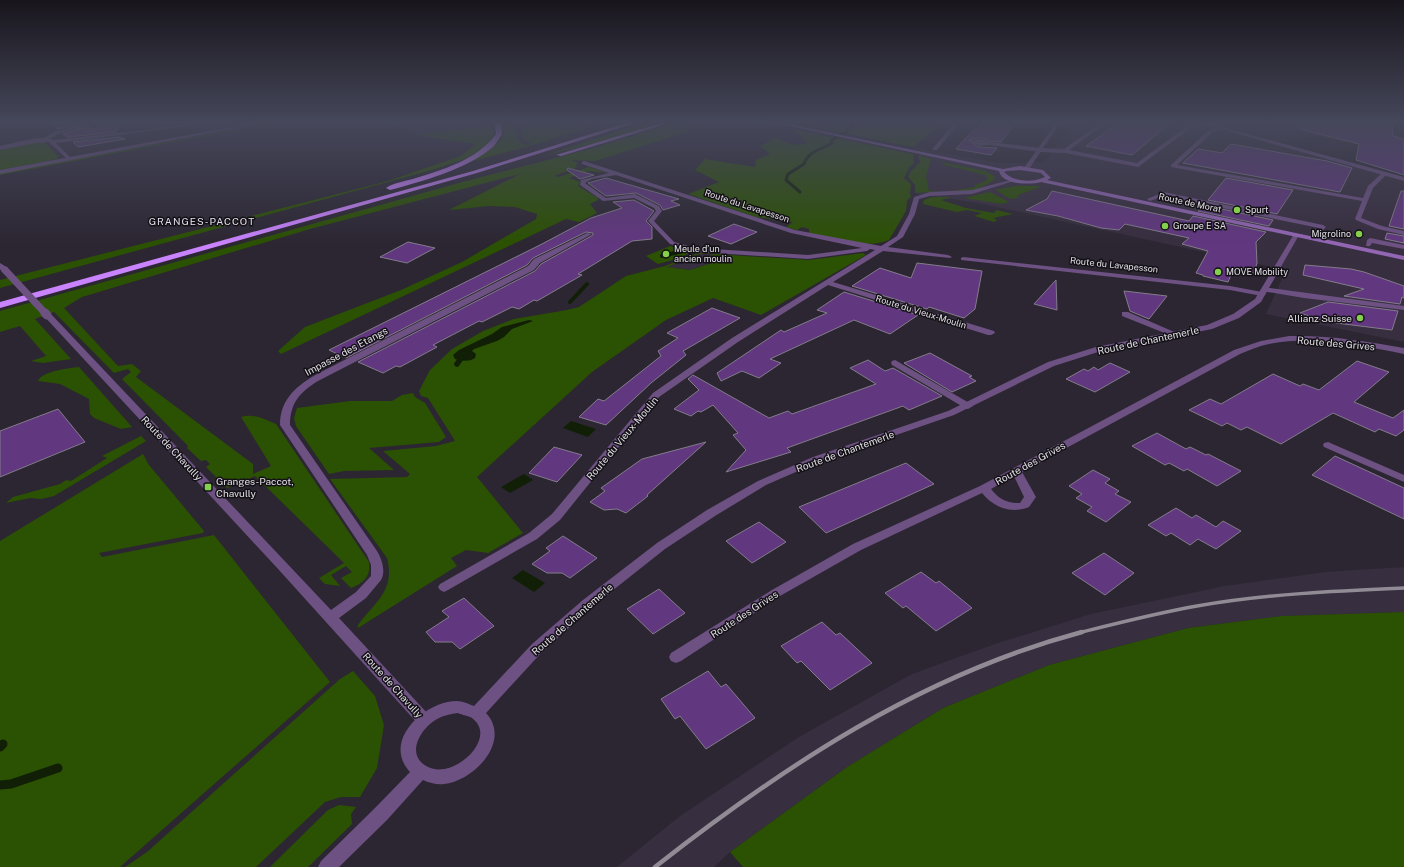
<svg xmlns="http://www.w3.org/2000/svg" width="1404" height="867" font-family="'Public Sans',sans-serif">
	<rect width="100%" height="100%" fill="#2c2632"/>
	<!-- built -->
	<g fill="#372e3f">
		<path d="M399,123h71l4,4 -58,8 -22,-11z"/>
		<path d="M1071,123h312l-105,20 126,36v163l-138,-28 20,-44 -307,-67 -62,-9 7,-33 -11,-14 86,16 46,-1z"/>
		<path d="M699,254h12l7,7 -28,9 -24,-3z"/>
		<path d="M1404,567v45l-122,4 -94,12 -139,37 -106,43 -96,59 -117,85 -16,15h-97l63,-51 119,-79 113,-63 83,-30 96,-30 134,-28 101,-14z"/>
	</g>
	<!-- green -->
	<g fill="#2b5102" fill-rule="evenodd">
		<path d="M270,123h6l-276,52v-2z"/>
		<path d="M476,123h15l3,10c-8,22 -41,30 -62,37l-432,118v-8l388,-99 73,-25 15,-12 -61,-9 76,-10 -13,1z"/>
		<path d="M502,123h15l-3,1 5,17 8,4 4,-1 -7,-4 -4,-12 2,-1 -1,-4h82l-73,23 -65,17c15,-7 33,-14 39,-31z"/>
		<path d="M643,123h21l-56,17 -68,17z"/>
		<path d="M673,123h22l-8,9 -92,29 -24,-1 7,3 -3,3 3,1 -24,9 4,1 31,-10 18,6 -18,-2 -20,7 11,4 -2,4 20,12v2l-8,4 7,9 -18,9 -13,-3 -285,135 -3,-3 27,-24 96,-37 61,-28 74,-43 1,-5 -22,-7 -26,-1 -40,4 71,-36 -210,55 -228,68 -18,11 54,58 14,-2 9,7 -5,6 117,87v10l18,-8 -30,-49c13,-4 23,2 35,7l93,138c2,14 -5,21 -18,26l-10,-10 11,-6 -6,-6 -15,9 9,11 -15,-2 -6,-6 25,-15 -89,-87 -27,12 -2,-1 -20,-20 4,-3 -4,-4 -5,1 -14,-13 1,-2 -66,-67 9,-7 -3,-3 -14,4 -60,-61 -19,7 36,40 -28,4 -12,-2 15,-5 -26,-30 -20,6v-21l466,-130 128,-33z"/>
		<path d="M796,123h148l-31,24z"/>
		<path d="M793,129l120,25 1,10 -4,2 -6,12 7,6 -1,10 1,3 -4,3 -1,11 -17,29c-24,10 -56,-2 -80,-7v-4l-7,-2 -5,3 -11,-3 7,-5 -37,-5 -68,-23 31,-12 -24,-12 10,-11 50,8 1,-7 14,-6 -10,-8 15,-8 19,7 14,-2z"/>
		<path d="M44,142l15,15 -2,2 -57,11v-20l31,-7z"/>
		<path d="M918,155l13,4 -5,17 3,15h14l-28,2v-8l-7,-8 2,-5 10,-10z"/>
		<path d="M942,162l43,9 9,5 1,3c-10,8 -30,16 -43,12l23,-4v-2l11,-4 1,-4 -2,-2 -41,-10z"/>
		<path d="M1015,186h24l1,1 -24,9 3,1c-10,6 -16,-4 -24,-7z"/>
		<path d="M990,192l19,10 -7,2 -38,-6z"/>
		<path d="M932,197h16l2,1 -9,2 25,8 28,5 2,-3 17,4 -20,4 4,2 -3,2 -20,-6 8,-3 -15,-3 -10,2 -34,-8 1,-4z"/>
		<path d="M670,246l21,6 -11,6 -22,6 -12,-8z"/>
		<path d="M698,253l111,7 54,-7 3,2 -105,60 -48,-17 -47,22 -74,52 -115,105 46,56 -35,20 -22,-3 -15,8 6,8 -99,62v-3l3,-4c17,-21 34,-33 26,-63l-57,-79 77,-2 3,-3 -27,-23 53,-5 19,-5 -27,-43 -7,-2 -2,-5 11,-21 22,-21 31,-18 31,-12 53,-9 12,-3 47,-31 39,-10zM699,254h12l7,7 -28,9 -23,-3z"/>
		<path d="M79,367l53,60 -11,2 -27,-11 -4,-4 -1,-15 -29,-15 -22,-3c4,-10 31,-13 41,-14z"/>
		<path d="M413,393l2,4 10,6 21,34 -7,5 -70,6 25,22 -50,1 -15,3 -33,-48 -2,-8 3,-10 53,-7h42l10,-6z"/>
		<path d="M141,436l5,5 -92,55 -13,3 -11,-1 -24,5 7,-6 47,-13 6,-4 5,1 36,-23 -5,-2z"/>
		<path d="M143,454l6,11 55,66 -1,2 -104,20 3,4 112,-22 116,147 -210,185h-120v-326z"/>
		<path d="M1404,612v255h-661l-13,-15 117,-85 96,-59 106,-43 139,-37 94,-12z"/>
		<path d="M353,671l22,25 9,29 -7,43 -17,29h-19l-16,5 -69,65h-131l22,-15 193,-173z"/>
		<path d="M339,805l17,2 -5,7 1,10 -44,43h-38l58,-57z"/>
	</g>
	<!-- water -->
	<g fill="#101f06">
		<path d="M529,320l4,1 -21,8 -8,8 -7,4 -23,8 -2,2 4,3 -1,4c-6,4 -13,3 -20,1l-2,-4 6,-5 33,-16 10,-7z"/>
		<path d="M571,421l25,8 -8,8 -25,-9z"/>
		<path d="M524,474l9,6 -23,13 -9,-6z"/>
		<path d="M523,570l22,13 -11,9 -22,-14z"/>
	</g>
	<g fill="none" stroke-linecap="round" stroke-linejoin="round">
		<!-- stream-far3 -->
		<path stroke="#101f06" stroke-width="3" d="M800,192l-14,-12 2,-6 16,-10c4,-13 17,-14 28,-21v-3l14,-8 9,-9"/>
		<!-- stream-far2 -->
		<g stroke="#101f06" stroke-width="4">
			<path d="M662,256l21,-5"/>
			<path d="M570,302l17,-18"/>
		</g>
		<!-- stream-far1 -->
		<path stroke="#101f06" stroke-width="5.5" d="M457,364l7,-10"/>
		<!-- stream -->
		<g stroke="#101f06" stroke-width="9">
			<path d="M0,747l3,-3"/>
			<path d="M0,785l11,-1 47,-16"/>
		</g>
	</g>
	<!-- building -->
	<g fill="#61377f" stroke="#837c8a">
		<path d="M51,123h21l5,2 -19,4z"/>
		<path d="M120,123l-4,9 -49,5 -4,-3 24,-7 8,3 3,-5z"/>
		<path d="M983,123h32l-14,19 -11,-1 -8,-4 -13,3 9,7 19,1 -6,7 -35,-6 18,-20h3z"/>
		<path d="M1119,123h51l-38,32 -46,-9z"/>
		<path d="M1299,123h93l1,13 11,3v36l-48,-15 3,-16 -60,-15z"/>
		<path d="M119,137l6,2 -47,8 -5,-5z"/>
		<path d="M1231,144l96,17 25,7 -12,24 -157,-29 15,-14 24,4z"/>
		<path d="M568,168l26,7 -14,4 -13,-9z"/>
		<path d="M606,178l73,21 -8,2 9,4 -17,5 -3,-5 -24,-12 -30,3 -18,-13z"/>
		<path d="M1226,178l67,12 -16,24 -69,-14z"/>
		<path d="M1052,191l137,30 4,-5 73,16 -10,10 1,21 -3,10 -20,-5 -6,14 -25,-6v-1l-7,-2 12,-22 -26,-7 7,-6 -64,-14 -6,6 -18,-2 -43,-12 -32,-6 21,-11z"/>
		<path d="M1401,191h3v38l-15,-3z"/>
		<path d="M634,200l20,11 -8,10 6,6v12l-20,2 -54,33 4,1 -45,26 -3,-1 -15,9 -7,-2 -30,15 -3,-1 -46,24 4,2 -37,20 -4,-1 -13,7 -25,-11 177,-91 6,-7 52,-29v-2l-7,-1 -53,26 -6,7 -181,93 -17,-8 213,-106 49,-26 31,-10 -9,-6z"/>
		<path d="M1203,205l70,15 -4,6 -71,-15z"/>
		<path d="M734,224l23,8 -26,12 -23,-8z"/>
		<path d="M1387,233l17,3v7l-19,-4z"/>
		<path d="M408,242l27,6 -28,15 -27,-6z"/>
		<path d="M917,263l65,8 -7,38 -11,9 -35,-11 -2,2 -75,-23 28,-18 31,10z"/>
		<path d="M1305,265l46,4 13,3 40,14v12l-2,-1 -2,7 -56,-8 20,-7 -61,-14z"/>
		<path d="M1056,280l1,30 -23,-6z"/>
		<path d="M1124,291l43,5 -18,23 -19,-8z"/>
		<path d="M844,292l74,23 -28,19 -36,-14 -84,39 11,4 -22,15 -17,-7 -21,10 -4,-8 64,-43 3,2 43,-19 -10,-3z"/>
		<path d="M1328,302l70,9 -6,19 -64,-8 -28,-9z"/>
		<path d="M712,308l28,10 -57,33 3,4 -35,28 -45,42 -27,-8 19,-18 6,2 57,-45 -3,-5 20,-13 -11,-5z"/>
		<path d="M930,353l42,23 -3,1 7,4 -24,11 -48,-29z"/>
		<path d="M868,360l17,11 8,-3 49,28 -33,14 -6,-4 -116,42 4,4 -65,20 20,-22 -13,-15 5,-2 -25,-28 -12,7 -3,-1 -7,5 -17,-7 25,-19 -11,-11 5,-4 76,43 19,-7 4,3 84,-30 -26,-16z"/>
		<path d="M1357,361l32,11 -35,30 39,16 11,-8v20l-8,6 -17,-7 -4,3 -42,-19 -52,31 -34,-17 -6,3 -14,-7 -5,3 -33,-16 21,-11 11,5 52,-30 27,12 3,-2 16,6z"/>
		<path d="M1110,363l20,9 -35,20 -29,-13 18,-10 4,2 6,-4 4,3z"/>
		<path d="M58,409l27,33 -85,35v-46z"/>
		<path d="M1157,433l29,16 4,-2 16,8 2,-1 33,17 -24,15 -30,-17 -3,2 -15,-8 -4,2 -33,-19z"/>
		<path d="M706,442l-59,53 1,1 -22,17 -9,-4 -13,1 -14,-8 15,-11 -4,-3 41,-29z"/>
		<path d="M554,447l28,8 -25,27 -28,-9z"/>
		<path d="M1335,456l69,32v31l-92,-44z"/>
		<path d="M906,463l28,21 -108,49 -27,-26z"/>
		<path d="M1093,470l17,9 -5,4 14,8 -4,3 16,8 -25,20 -19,-11 5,-4 -16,-9 6,-4 -13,-8z"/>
		<path d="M1176,508l16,10 4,-3 20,12 7,-6 18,10 -25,18 -18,-10 -8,6 -19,-12 -5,3 -18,-11z"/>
		<path d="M759,522l27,20 -34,21 -26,-22z"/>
		<path d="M563,536l34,22 -27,20 -8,-5h-15l-15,-9 18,-13 -4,-3z"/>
		<path d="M1104,553l30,20 -29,22 -33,-22z"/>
		<path d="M921,572l15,11 3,-2 33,27 -36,23 -30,-25 -3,2 -18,-15z"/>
		<path d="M659,589l26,24 -32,21 -26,-25z"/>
		<path d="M464,598l30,28 -34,23 -8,-7h-17l-9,-10 23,-15 -7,-6z"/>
		<path d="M822,622l14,13 4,-2 32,30 -42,27 -29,-29 -4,2 -16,-17z"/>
		<path d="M708,671l13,16 5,-3 29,34 -49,31 -26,-33 -5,3 -14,-20z"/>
	</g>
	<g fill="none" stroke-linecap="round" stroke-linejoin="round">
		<!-- service -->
		<g fill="#6c5182" fill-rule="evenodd">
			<path d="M89,123h8l-39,11 -11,6 -5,-1 12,-7z"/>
			<path d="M180,123h4l2,3 -60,8 -2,-1 56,-8z"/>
			<path d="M954,123h5l-22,27h-4v-2z"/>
			<path d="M1101,123h5l-37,27 68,13 49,-36 -13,-4 17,3 20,-2 2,1 -21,3 -53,39 -73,-14 -25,-1 -51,-7 -10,1 -9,-5 12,-3 8,4 50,6 24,1z"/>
			<path d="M1221,127l2,2 -10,3 -36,33 186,33 5,-12 14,-13h4v2l-13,13 -12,30 21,8 22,5v4l-26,-6 -22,-9 -1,-1 7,-18 -191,-34v-2l38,-35z"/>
			<path d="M1164,192l159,33 3,2 -4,4 -3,-3 -155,-32 -14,5 -3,-2z"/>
			<path d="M1370,238l34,7v4l-32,-6 -2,3h-4l1,-6z"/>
			<path d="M1122,312h6l51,22 -1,2h-6l-50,-20z"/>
		</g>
		<!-- minor -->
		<g fill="#6c5182" fill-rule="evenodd">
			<path d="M1056,123h4l-31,46h-4l-1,-1z"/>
			<path d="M1200,123h8l196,54v4z"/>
			<path d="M126,132l2,2 -72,9 16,16 -3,2 -20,-19 -14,1 -35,7v-4c11,-2 45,-12 53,-6z"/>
			<path d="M584,161l211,69 86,16 16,-10 12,-22 5,-17 16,-5 42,-2 42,-11v2l-42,13 -42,2 -11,3 -4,15 -12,23 -15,10 60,8 4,2 -2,1 -67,-7 -50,31 161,49 1,2 -4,2h-3l-160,-50 -90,57 -79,55 -99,123 -23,19 -89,51 -4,2 -4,-2 -2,-3 2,-3 89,-51 23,-19 101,-121 79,-55 143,-88 -5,-1 -3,2 -59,8 -111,-7 -27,-8 -22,-23 8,-10 -2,-3 -20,-10 -31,3 -23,-16 1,-5 28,-7 -27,-9v-2zM616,175l175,58 71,15 -54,7 -111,-7 -23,-6 -20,-21 8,-10 -3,-5 -24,-12 -29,4 -21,-15 7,-4z"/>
			<path d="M587,233l5,1 -52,29 -6,7 -216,111c-18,11 -28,22 -28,44l87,126c5,8 9,21 4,29l-15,18 -27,20 90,97 2,5 -2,5 -5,1 -5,-1 -140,-155 -236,-255 4,-2h3l281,297 25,-18 15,-16v-11l-4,-10 -87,-130c0,-26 17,-40 39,-52l209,-107 6,-7z"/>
			<path d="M963,257l267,29 32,6 4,2 -4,2 -32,-6 -269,-30v-2z"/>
			<path d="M0,263l8,5v4h-6l-2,-3z"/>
			<path d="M1262,287l142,19v4l-100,-12 -42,-7z"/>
			<path d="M1289,336c39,-1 77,5 115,12v6c-44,-9 -90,-19 -135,-10 -10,2 -19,6 -29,10l-218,118 14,25 -7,10c-17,7 -35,1 -47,-14l-121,57 -81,46 -99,65 -5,2 -5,-2 -2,-4 2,-4 101,-63 81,-46 127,-58 254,-136 27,-9zM1014,476l10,21 -4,6c-13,1 -22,-5 -29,-14z"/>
			<path d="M895,360l76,44 2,2 -5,3 -3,-1 -73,-43 -1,-2 1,-2z"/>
			<path d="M1328,442l76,33v7l-80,-35 -1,-2 1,-2z"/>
		</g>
		<!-- tertiary -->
		<g fill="#6c5182" fill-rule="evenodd">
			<path d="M252,123h10l-262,51v-4z"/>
			<path d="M1294,234l5,1 -38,67 -22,16 -27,11 -114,23 -44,14 -100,49 -133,46 -55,24 -51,31 -50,33 -72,57 -51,46 -56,61c26,28 -12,68 -42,71 -6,1 -15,-1 -21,-4l-36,40 -48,47h-21l3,-6 54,-53 35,-36c-29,-31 15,-71 47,-71 5,0 12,3 17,5l58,-62 51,-44 74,-57 50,-33 51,-29 55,-24 135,-46 100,-49 48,-15 111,-22 26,-11 22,-15zM458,713c4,2 11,3 14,5 27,20 -18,62 -44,49 -24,-12 -7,-39 9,-48 7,-4 14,-5 21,-6z"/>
		</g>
		<!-- secondary -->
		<path fill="#9266b3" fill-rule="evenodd" d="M775,123h9l219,46 17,-3 23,4 8,8 -4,2 357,76v4l-363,-78c-11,3 -39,3 -42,-11zM1020,170l21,3 4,4c-12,6 -32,5 -41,-5l3,-1z"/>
		<!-- motorway -->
		<g fill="#c983fd" fill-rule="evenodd">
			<path d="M495,123h6l1,11c-3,4 -6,10 -9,13 -24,21 -72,35 -103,43l-4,-2c7,-5 19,-7 27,-9 29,-9 64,-19 83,-45z"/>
			<path d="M626,123h9l-158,50 -477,135v-6l473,-131z"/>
			<path d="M661,123h9l-109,33 -5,-1z"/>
		</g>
		<!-- rail-far1 -->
		<path stroke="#908b94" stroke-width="3.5" d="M1078,633c40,-10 79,-20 119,-27 69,-12 138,-15 207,-18"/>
		<!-- rail -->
		<path stroke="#908b94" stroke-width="4.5" d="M655,867c129,-101 266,-192 427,-235"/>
		<!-- minor-bridge-far1 -->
		<path stroke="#6c5182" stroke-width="7" d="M5,270l41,44"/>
		<!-- minor-bridge -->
		<path stroke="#6c5182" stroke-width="9" d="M45,313l2,2"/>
	</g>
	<!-- sky -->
	<linearGradient id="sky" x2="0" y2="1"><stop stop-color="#18151c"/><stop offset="0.5" stop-color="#45475a"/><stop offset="1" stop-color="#45475a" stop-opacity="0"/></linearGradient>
	<rect width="1404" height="244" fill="url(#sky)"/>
	<!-- markers -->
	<g fill="#86cf4c" stroke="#131016" stroke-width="1.5">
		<circle cx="1237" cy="210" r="4"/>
		<circle cx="1165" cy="226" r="4"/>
		<circle cx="1359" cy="234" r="4"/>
		<circle cx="666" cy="254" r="4"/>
		<circle cx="1218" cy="272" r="4"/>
		<circle cx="1360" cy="318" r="4"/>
		<rect x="204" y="483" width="8" height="8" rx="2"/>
	</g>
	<g text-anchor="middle" stroke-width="3" stroke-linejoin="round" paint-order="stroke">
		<!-- far-street labels -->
		<g font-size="9" fill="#e2dee5" stroke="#131016">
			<text transform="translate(1190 203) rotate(12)" y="3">Route de Morat</text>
			<text transform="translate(747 206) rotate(18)" y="3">Route du Lavapesson</text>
			<text transform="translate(1114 265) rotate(6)" y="3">Route du Lavapesson</text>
			<text transform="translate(921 312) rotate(17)" y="3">Route du Vieux-Moulin</text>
		</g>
		<!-- far-poi labels -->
		<g font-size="9" fill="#e2dee5" stroke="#131016" text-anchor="start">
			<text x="1245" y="213">Spurt</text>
			<text x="1173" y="229">Groupe E SA</text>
			<text x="1351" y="237" text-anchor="end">Migrolino</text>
			<text x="674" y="252">Meule d’un<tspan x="674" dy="10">ancien moulin</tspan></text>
			<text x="1226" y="275">MOVE Mobility</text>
		</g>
		<!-- far-quarter labels -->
		<g font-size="10" letter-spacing="1" fill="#e8e0f0" stroke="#131016">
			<text x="202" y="225">GRANGES-PACCOT</text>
		</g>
		<!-- poi labels -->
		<g font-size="10" fill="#e2dee5" stroke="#131016" text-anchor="end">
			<text x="1352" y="322">Allianz Suisse</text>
			<text x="216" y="485" text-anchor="start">Granges-Paccot,<tspan x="216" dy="12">Chavully</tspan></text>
		</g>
		<!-- street labels -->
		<g font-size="10" fill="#e2dee5" stroke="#131016">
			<text transform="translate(1148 340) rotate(-12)" y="4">Route de Chantemerle</text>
			<text transform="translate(1336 343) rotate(5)" y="4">Route des Grives</text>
			<text transform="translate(346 351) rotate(-28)" y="4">Impasse des Etangs</text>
			<text transform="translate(622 438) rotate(-50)" y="4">Route du Vieux-Moulin</text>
			<text transform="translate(172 448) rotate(47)" y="4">Route de Chavully</text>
			<text transform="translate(845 451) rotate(-20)" y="4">Route de Chantemerle</text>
			<text transform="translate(1030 463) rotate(-29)" y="4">Route des Grives</text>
			<text transform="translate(744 614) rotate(-33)" y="4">Route des Grives</text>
			<text transform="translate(572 619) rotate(-41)" y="4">Route de Chantemerle</text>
			<text transform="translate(393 685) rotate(48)" y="4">Route de Chavully</text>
		</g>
	</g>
</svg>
